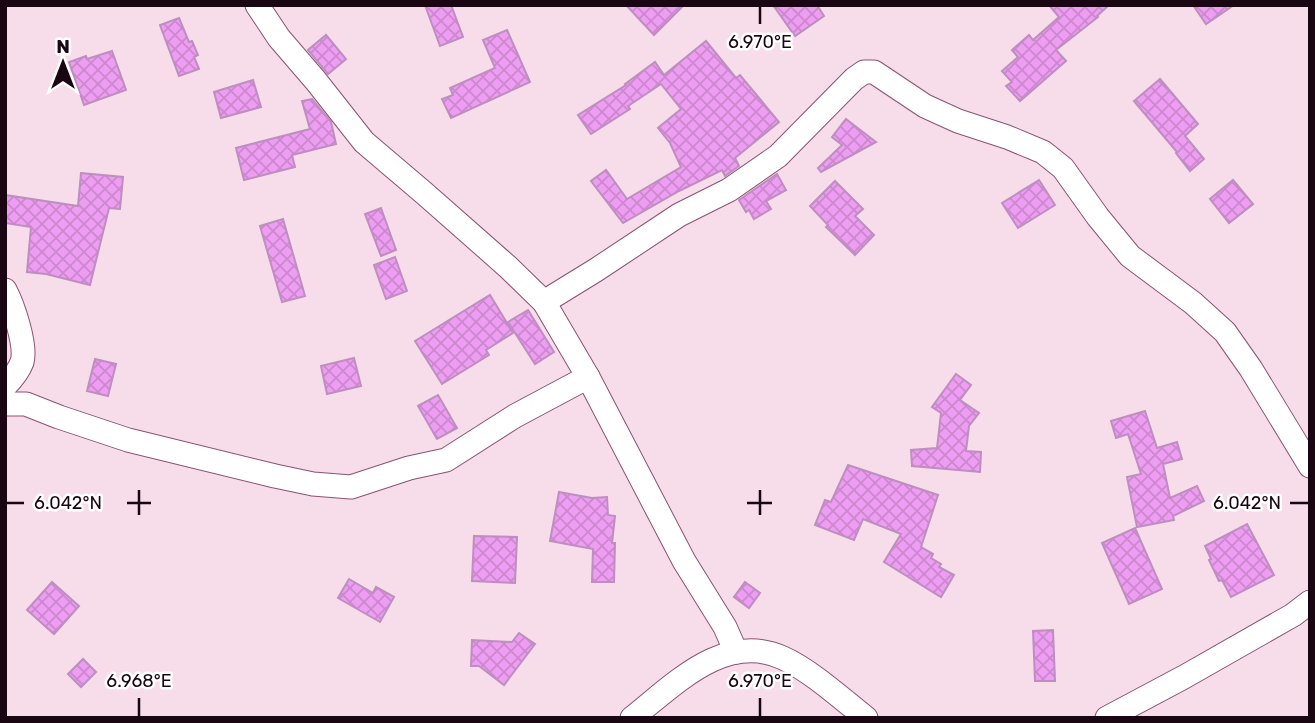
<svg xmlns="http://www.w3.org/2000/svg" width="1315" height="723" font-family="Rubik,sans-serif">
	<defs>
		<pattern id="building-cross-hatch" width="8" height="8" patternUnits="userSpaceOnUse" patternTransform="scale(1.75)"><rect width="8" height="8" fill="#ee9ef2"/><path d="M0 0l8 8M0 8l8-8" fill="none" stroke="#cc87ce"/></pattern>
	</defs>
	<rect width="100%" height="100%" fill="#f7dcea"/>
	<!-- building -->
	<g fill="url(#building-cross-hatch)" stroke="#bd8ebf" stroke-width="2">
		<path d="M425,5h26l12,32 -23,9z"/>
		<path d="M626,5h58l-30,30z"/>
		<path d="M773,5h44l7,11 -29,20z"/>
		<path d="M1049,5h60l-12,11 1,1 -42,33 10,11 -46,40 -14,-15 6,-4 -10,-11 16,-14 -6,-7 17,-15 4,5 26,-23z"/>
		<path d="M1193,5h41l-28,19z"/>
		<path d="M179,18l10,24 3,-1 6,14 -4,2 5,12 -20,7 -19,-51z"/>
		<path d="M507,30l23,52 -79,36 -9,-19 11,-4 -3,-7 45,-20 -12,-28z"/>
		<path d="M326,35l20,24 -18,15 -20,-24z"/>
		<path d="M706,41l30,37 4,-3 39,47 -44,36 4,8 -14,10 -3,-6 -43,21 -56,32 -32,-42 15,-11 21,29 54,-32 -11,-24 -12,-15 23,-19 -20,-25 -33,22 2,3 -39,25 -13,-19 48,-30 -1,-1 30,-22 9,13z"/>
		<path d="M112,51l14,39 -42,15 -15,-43 17,-6 1,3z"/>
		<path d="M1160,79l38,45 -13,12 19,23 -14,12 -14,-18 1,-1 -43,-51z"/>
		<path d="M253,80l8,27 -40,11 -7,-26z"/>
		<path d="M312,99l19,23 5,22 -44,11 3,12 -51,13 -8,-32 74,-19 -8,-28z"/>
		<path d="M846,119l30,23 -55,30 -3,-4 24,-23 -10,-8z"/>
		<path d="M81,173l42,4 -3,32 -11,-1 -19,77 -44,-11 -19,-2 4,-45 -26,-4v-28l73,11z"/>
		<path d="M777,174l9,16 -20,11 5,8 -17,10 -5,-9 -3,2 -7,-12z"/>
		<path d="M1039,180l16,25 -37,23 -16,-25z"/>
		<path d="M1233,180l20,24 -24,19 -19,-24z"/>
		<path d="M835,181l28,28 -8,7 19,19 -19,20 -29,-28 2,-2 -18,-19z"/>
		<path d="M381,208l15,42 -15,6 -16,-42z"/>
		<path d="M283,219l22,77 -23,6 -22,-76z"/>
		<path d="M395,257l12,34 -21,8 -12,-34z"/>
		<path d="M490,295l23,38 -27,17 3,5 -47,29 -27,-43z"/>
		<path d="M528,310l26,42 -19,12 -27,-42z"/>
		<path d="M354,358l7,28 -34,8 -6,-28z"/>
		<path d="M95,359l21,5 -8,32 -21,-5z"/>
		<path d="M956,374l15,11 -11,15 19,13 -10,13 -3,25 15,1 -1,20 -68,-6 -1,-16 26,-2 4,-35 -9,-6z"/>
		<path d="M438,395l19,33 -20,11 -19,-33z"/>
		<path d="M1145,411l12,37 20,-6 5,17 -19,5 7,34 27,-12 7,15 -31,15 1,4 -37,7 -10,-50 14,-3 -13,-40 -12,4 -5,-17z"/>
		<path d="M848,465l90,30 -17,52 12,7 -2,4 10,6 -2,3 15,8 -13,22 -57,-35 17,-28 -38,-15 -9,21 -39,-15 10,-25 6,2z"/>
		<path d="M559,492l33,6 15,-1 1,18 7,1 -3,27h3l-1,39h-22l1,-33 -43,-8z"/>
		<path d="M1247,524l27,51 -43,22 -9,-17 -3,1 -10,-21 2,-1 -6,-13z"/>
		<path d="M1135,528l27,61 -33,15 -27,-61z"/>
		<path d="M474,536l43,1 -2,46 -43,-2z"/>
		<path d="M349,579l24,14 3,-6 18,10 -14,25 -42,-24z"/>
		<path d="M52,582l27,24 -25,28 -27,-24z"/>
		<path d="M745,582l15,11 -11,15 -15,-11z"/>
		<path d="M1053,630l2,51h-20l-2,-50z"/>
		<path d="M519,633l16,11 -31,41 -25,-19h-8l1,-26 40,2z"/>
		<path d="M83,659l13,13 -15,15 -13,-13z"/>
	</g>
	<g fill="none" stroke-linecap="round" stroke-linejoin="round">
		<!-- street casing -->
		<g stroke="#8b5272" stroke-width="25">
			<g id="street">
				<path d="M257,5l22,33 37,43 48,61 60,51 84,74 36,35 44,75 96,184 41,66 11,25"/>
				<path d="M5,290c8,15 22,56 17,72 -3,8 -11,18 -17,24"/>
				<path d="M544,302l52,-32 83,-55 50,-25 49,-34 76,-77 10,-7h10l51,34 33,15 49,16 36,15 20,16 35,49 32,39 63,47 32,29 26,37 59,97"/>
				<path d="M5,404h21l33,13 69,23 147,36 38,8 38,3 58,-19 37,-8 69,-44 73,-39"/>
				<path d="M632,718c42,-33 93,-87 151,-60 27,12 59,41 83,60"/>
				<path d="M1107,718l77,-41 109,-62 17,-13"/>
			</g>
		</g>
		<!-- street -->
		<use href="#street" stroke="#fff" stroke-width="23"/>
	</g>
	<!-- ticks -->
	<path fill="none" stroke="#1a0512" stroke-width="2.5" d="M760,7v17M139,490v25M760,490v25M7,503h17M127,503h24M747,503h25M1290,503h18M139,698v18M760,698v18"/>
	<g font-size="18" text-anchor="middle" fill="#1a0512" stroke="#fff" stroke-width="5" stroke-linejoin="round" paint-order="stroke">
		<text x="760" y="48">6.970°E</text>
		<text x="68" y="509">6.042°N</text>
		<text x="1247" y="509">6.042°N</text>
		<text x="139" y="687">6.968°E</text>
		<text x="760" y="687">6.970°E</text>
	</g>
	<!-- border -->
	<rect width="1315" height="723" fill="none" stroke="#1a0512" stroke-width="14"/>
	<!-- north arrow -->
	<g transform="translate(63 63)" stroke="#ffffff" stroke-width="5" paint-order="stroke">
	<path d="M0-5L12 26L0 18L-12 26Z" fill="#1a0512"/>
	<text y="-10" font-size="19" font-weight="bold" text-anchor="middle" fill="#1a0512">N</text>
	</g>
</svg>
